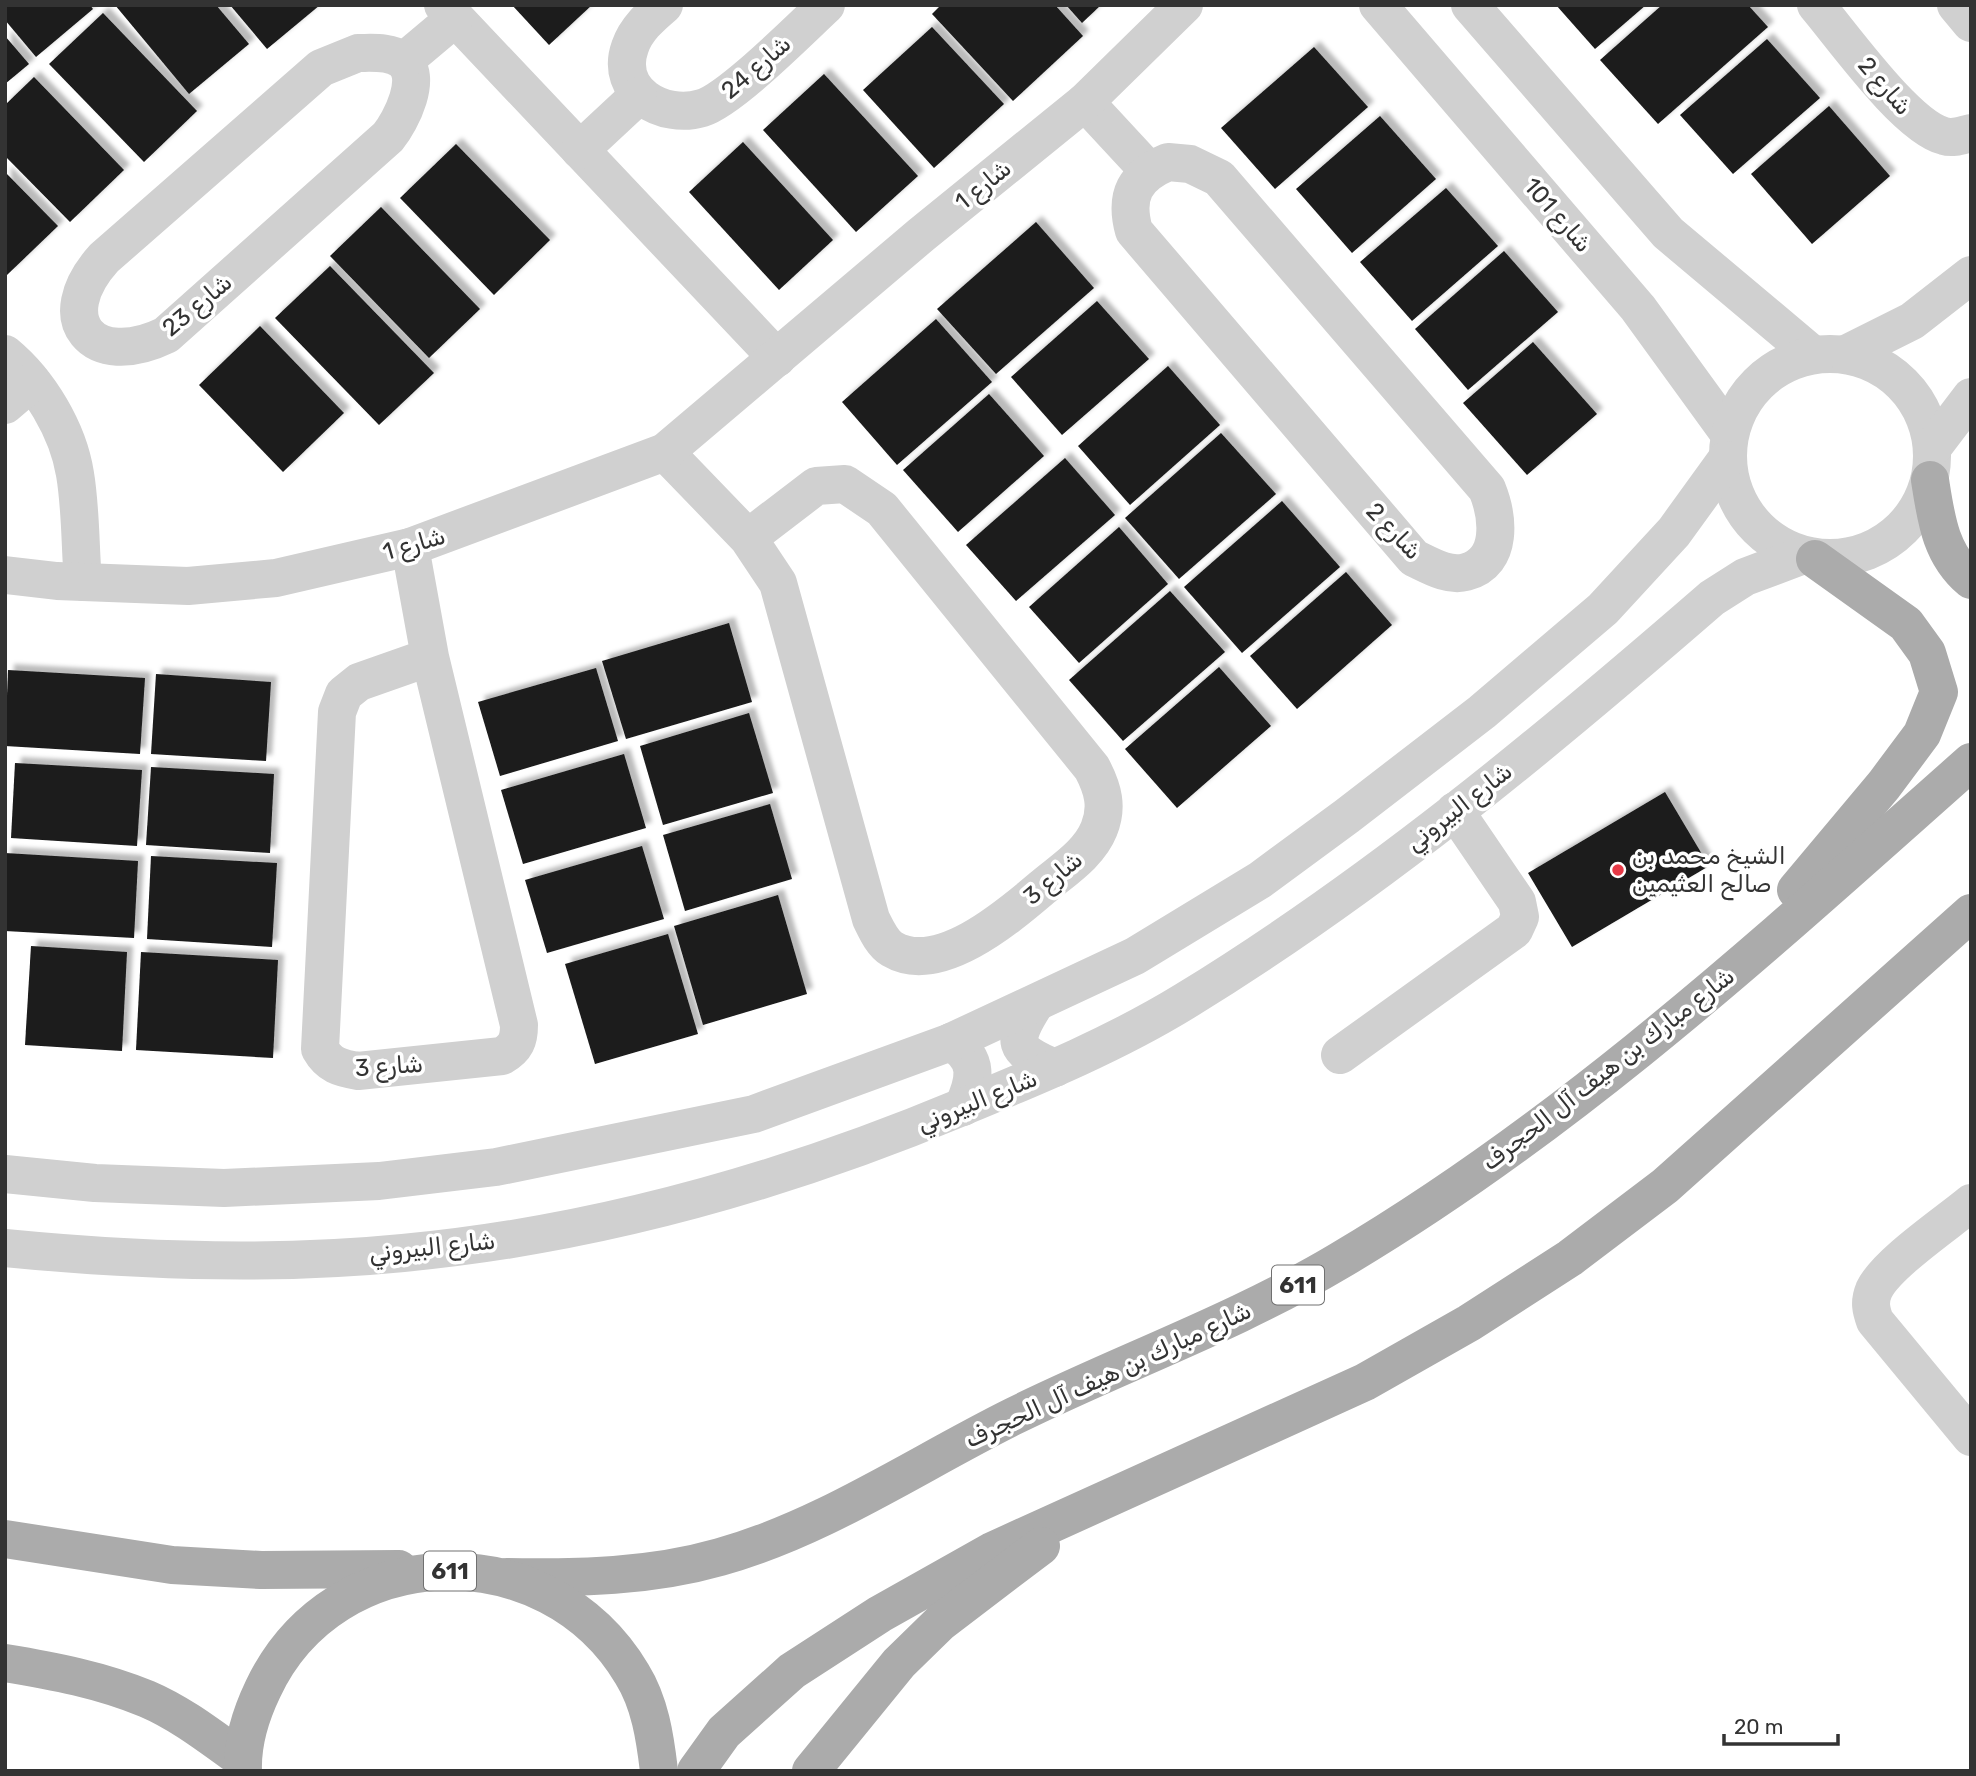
<svg xmlns="http://www.w3.org/2000/svg" width="1976" height="1776" font-family="Rubik,Cairo,sans-serif">
	<defs>
		<filter id="shadow"><feDropShadow dx="6" dy="-6" stdDeviation="2" flood-color="#0004"/></filter>
	</defs>
	<rect width="100%" height="100%" fill="#fff"/>
	<!-- building -->
	<g fill="#1a1a1a" filter="url(#shadow)">
		<path d="M5,5h85l3,4 -57,48 -31,-37z"/>
		<path d="M115,5h101l33,39 -60,50z"/>
		<path d="M230,5h90l-53,44z"/>
		<path d="M512,5h80l-43,40z"/>
		<path d="M941,5h114l28,31 -70,65 -81,-87z"/>
		<path d="M1066,5h35l-19,18z"/>
		<path d="M1556,5h90l-51,44z"/>
		<path d="M1662,5h86l20,22 -110,97 -58,-64z"/>
		<path d="M103,13l94,98 -53,51 -95,-98z"/>
		<path d="M932,27l72,77 -70,64 -71,-78z"/>
		<path d="M5,36l24,28 -24,20z"/>
		<path d="M1767,39l53,59 -87,76 -53,-59z"/>
		<path d="M1314,47l54,60 -93,82 -54,-61z"/>
		<path d="M824,74l94,102 -62,56 -93,-102z"/>
		<path d="M34,77l90,93 -54,52 -65,-66v-51z"/>
		<path d="M1829,106l61,70 -78,68 -61,-70z"/>
		<path d="M1380,116l56,63 -84,74 -56,-64z"/>
		<path d="M743,142l90,98 -54,50 -90,-98z"/>
		<path d="M456,144l94,96 -56,55 -94,-97z"/>
		<path d="M5,172l53,54 -51,49 -2,-2z"/>
		<path d="M1446,188l52,58 -86,75 -52,-59z"/>
		<path d="M381,207l99,102 -51,49 -99,-102z"/>
		<path d="M1036,222l58,66 -98,86 -59,-65z"/>
		<path d="M1504,251l54,61 -90,78 -53,-61z"/>
		<path d="M330,266l104,107 -55,52 -104,-107z"/>
		<path d="M1097,301l52,58 -87,76 -51,-58z"/>
		<path d="M936,319l56,63 -95,83 -55,-63z"/>
		<path d="M260,326l84,87 -61,59 -84,-87z"/>
		<path d="M1533,342l64,72 -70,61 -64,-72z"/>
		<path d="M1168,366l52,59 -90,80 -52,-59z"/>
		<path d="M989,394l55,62 -86,76 -55,-62z"/>
		<path d="M1221,433l55,61 -97,85 -54,-61z"/>
		<path d="M1065,458l50,57 -99,86 -50,-56z"/>
		<path d="M1282,501l58,66 -98,86 -58,-66z"/>
		<path d="M1119,527l49,57 -89,79 -50,-56z"/>
		<path d="M1346,572l46,53 -95,84 -47,-53z"/>
		<path d="M1170,591l55,61 -102,89 -54,-61z"/>
		<path d="M729,623l23,79 -126,37 -24,-78z"/>
		<path d="M1219,667l52,59 -94,82 -52,-59z"/>
		<path d="M596,668l22,73 -118,35 -22,-74z"/>
		<path d="M8,670l137,8 -5,76 -135,-8z"/>
		<path d="M156,674l115,8 -5,79 -115,-7z"/>
		<path d="M749,713l24,80 -110,32 -23,-79z"/>
		<path d="M624,754l22,74 -123,36 -22,-74z"/>
		<path d="M15,763l127,7 -5,76 -126,-8z"/>
		<path d="M151,767l123,7 -4,79 -124,-8z"/>
		<path d="M1665,792l44,74 -137,81 -44,-74z"/>
		<path d="M770,804l22,75 -107,32 -22,-76z"/>
		<path d="M642,846l22,73 -117,34 -22,-73z"/>
		<path d="M5,853l133,8 -4,77 -129,-7z"/>
		<path d="M151,856l126,7 -5,84 -125,-8z"/>
		<path d="M778,895l29,99 -104,31 -29,-99z"/>
		<path d="M668,934l30,100 -103,30 -30,-100z"/>
		<path d="M31,946l96,6 -5,99 -97,-6z"/>
		<path d="M141,952l137,8 -5,98 -137,-8z"/>
	</g>
	<g fill="none" stroke-linecap="round" stroke-linejoin="round">
		<!-- minor -->
		<g stroke="#d0d0d0" stroke-width="38">
			<path d="M443,5l334,353"/>
			<path d="M664,5c-14,12 -28,24 -34,42 -16,45 33,73 72,61 29,-9 98,-79 124,-103"/>
			<path d="M1378,5l260,303 90,124"/>
			<path d="M1470,5l198,228 144,121"/>
			<path d="M1816,5c28,33 90,121 128,131 10,3 18,-1 27,-3"/>
			<path d="M1956,5l15,18"/>
			<path d="M358,53c14,0 32,-2 44,7 22,16 -1,61 -14,77l-222,198c-74,36 -117,-16 -62,-77l217,-190z"/>
			<path d="M404,61l50,-42"/>
			<path d="M1085,102l63,68"/>
			<path d="M580,150l58,-54"/>
			<path d="M1168,162l22,2 29,14 268,311c11,27 17,73 -21,83 -18,5 -37,-7 -52,-14l-280,-327c-10,-36 1,-55 34,-69z"/>
			<circle cx="1830" cy="456" r="102"/>
			<path d="M5,354c34,28 63,76 70,120 6,35 5,73 8,108"/>
			<path d="M1846,354l66,-33 59,-46"/>
			<path d="M5,405l27,-23"/>
			<path d="M1933,447l38,-50"/>
			<path d="M665,452l83,86 30,45 93,336c5,10 11,24 21,30 47,28 118,-34 151,-62 20,-17 46,-33 56,-58 9,-22 4,-40 -7,-61l-210,-259 -37,-25 -29,2 -68,52"/>
			<path d="M410,547l20,110 89,368c0,15 -3,23 -17,31l-144,15c-18,-3 -29,-6 -38,-22l17,-337 7,-18 15,-12 71,-25"/>
			<path d="M5,575l52,6 131,5 88,-8 134,-31 255,-95 256,-217 164,-133 99,-97"/>
			<path d="M1035,1004c-24,38 -23,46 20,64"/>
			<path d="M951,1042c29,17 24,38 12,65"/>
			<path d="M1340,1055l174,-125 6,-13 -3,-15 -62,-91"/>
			<path d="M5,1174l90,9 129,5 155,-7 117,-14 258,-53 197,-72 184,-86 125,-76 87,-64 135,-104 121,-103 71,-77 52,-72"/>
			<path d="M1971,1203c-24,20 -85,61 -97,87 -5,12 -3,20 1,31l96,116"/>
			<path d="M5,1248c132,13 267,18 398,5 191,-18 382,-72 559,-146 75,-31 153,-63 223,-106 188,-115 360,-258 527,-403l33,-21 56,-21"/>
		</g>
		<!-- major -->
		<g stroke="#ababab" stroke-width="38">
			<path d="M1930,480c6,38 10,74 41,100"/>
			<path d="M1796,890l88,-105 38,-51 17,-42 -12,-39 -21,-29 -91,-65"/>
			<path d="M5,1539l167,26 89,5 138,-1"/>
			<path d="M507,1577c72,1 143,0 213,-20 104,-29 197,-93 294,-141 107,-53 221,-93 325,-155 232,-137 431,-321 632,-499"/>
			<path d="M5,1663c49,8 96,17 142,36 35,15 65,39 96,61"/>
			<path d="M243,1771c-1,-28 8,-57 20,-82 71,-151 284,-157 369,-15 18,29 23,63 27,97"/>
			<path d="M696,1771l28,-39 68,-61 88,-57 112,-63 373,-169 104,-59 101,-65 95,-72 306,-273"/>
			<path d="M811,1771l88,-108 42,-41 100,-76"/>
		</g>
	</g>
	<!-- markers -->
	<circle fill="#e63946" stroke="#fff" stroke-width="2.5" cx="1618" cy="870" r="7"/>
	<g text-anchor="middle" stroke-width="7" stroke-linejoin="round" paint-order="stroke">
		<!-- shield labels -->
		<g fill="#fff" stroke="#707070" stroke-width="2">
			<rect x="1272" y="1265.5" width="52" height="39" rx="5"/>
			<rect x="424" y="1551.5" width="52" height="39" rx="5"/>
		</g>
		<g font-size="23" font-weight="bold" fill="#333">
			<text x="1298" y="1293">611</text>
			<text x="450" y="1579">611</text>
		</g>
		<!-- street labels -->
		<g font-size="24" fill="#333" stroke="#fff">
			<text transform="translate(756 67) rotate(-41)" y="8">شارع 24</text>
			<text transform="translate(1885 86) rotate(49)" y="8">شارع 2</text>
			<text transform="translate(983 185) rotate(-39)" y="8">شارع 1</text>
			<text transform="translate(1558 215) rotate(49)" y="8">شارع 101</text>
			<text transform="translate(197 305) rotate(-40)" y="8">شارع 23</text>
			<text transform="translate(1394 531) rotate(46)" y="8">شارع 2</text>
			<text transform="translate(414 544) rotate(-16)" y="8">شارع 1</text>
			<text transform="translate(1459 807) rotate(-38)" y="8">شارع البيروني</text>
			<text transform="translate(1053 878) rotate(-40)" y="8">شارع 3</text>
			<text transform="translate(389 1066) rotate(-4)" y="8">شارع 3</text>
			<text transform="translate(1608 1069) rotate(-38)" y="8">شارع مبارك بن هيف آل الحجرف</text>
			<text transform="translate(977 1101) rotate(-22)" y="8">شارع البيروني</text>
			<text transform="translate(432 1247) rotate(-6)" y="8">شارع البيروني</text>
			<text transform="translate(1108 1375) rotate(-25)" y="8">شارع مبارك بن هيف آل الحجرف</text>
		</g>
		<!-- poi labels -->
		<g font-size="24" fill="#333" stroke="#fff" text-anchor="start">
			<text x="1632" y="864">الشيخ محمد بن<tspan x="1632" dy="28">صالح العثيمين</tspan></text>
		</g>
	</g>
	<!-- border -->
	<rect width="1976" height="1776" fill="none" stroke="#333333" stroke-width="14"/>
	<!-- scale -->
	<path d="M1724 1734v10h114v-10" fill="none" stroke="#333333" stroke-width="3.5"/>
	<text x="1734" y="1734" font-size="21" fill="#333333" stroke="#ffffff" stroke-width="5" paint-order="stroke">20 m</text>
</svg>
